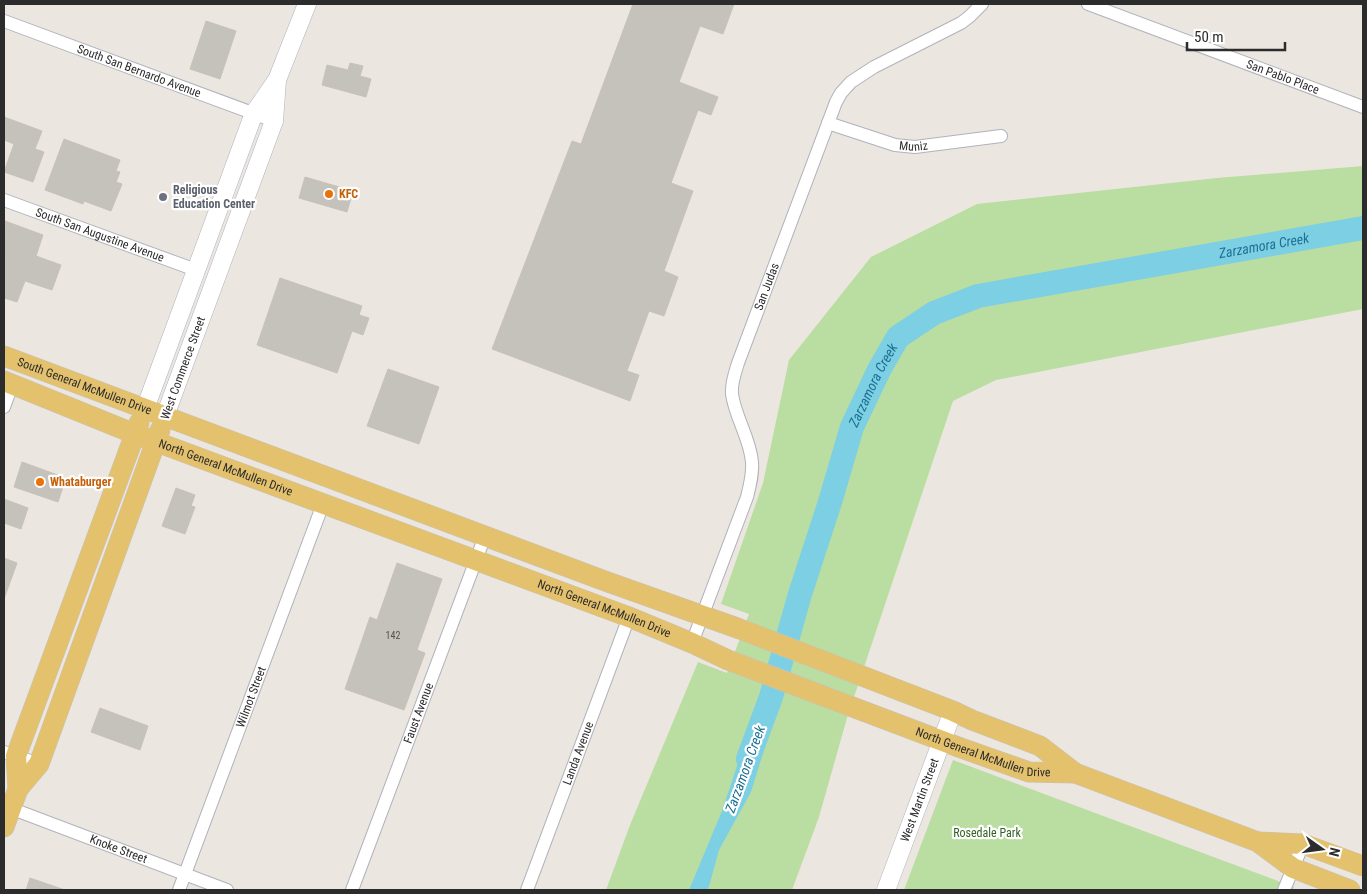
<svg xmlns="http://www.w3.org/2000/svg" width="1367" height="894" font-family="'Roboto Condensed',sans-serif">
	<rect width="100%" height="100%" fill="#ece6e0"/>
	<!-- green -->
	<g fill="#badda2">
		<path d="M1363,166v143l-367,71 -43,21 -106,317 -28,99 -27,73h-186l24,-65 68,-163 29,11 22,-59 -28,-10 42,-121 26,-123 82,-103 106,-53 240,-26z"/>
		<path d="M953,760l341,127 -1,3h-389z"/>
	</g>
	<!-- water -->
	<path fill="#7dcfe4" d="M750,727l9,1 9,9 -17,55 -32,58 -11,40h-19l33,-79z"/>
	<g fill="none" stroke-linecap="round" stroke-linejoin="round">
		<!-- river -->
		<path stroke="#7dcfe4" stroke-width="24" id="s1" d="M748,759l23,-62 29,-103 30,-92 22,-75 27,-57 19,-33 36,-24 44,-17 385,-68"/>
	</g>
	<!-- building -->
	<g fill="#c5c1bb" stroke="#c8c2b9">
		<path d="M633,4h101l-11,30 -23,-8 -21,56 39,15 -7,18 -13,-5 -27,73 22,8 -29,80 14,6 -14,39 -15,-5 -22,60 12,4 -9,26 -138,-52 80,-208 9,3z"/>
		<path d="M206,21l30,10 -16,48 -30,-10z"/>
		<path d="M350,63l13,3 -3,10 11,3 -5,18 -44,-12 5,-20 21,5z"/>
		<path d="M4,117l38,14 -7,18 9,3 -11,30 -29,-10 10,-28 -10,-4z"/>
		<path d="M64,139l56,21 -4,11 4,1 -4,10 6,2 -11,27 -27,-10 -1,3 -38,-14z"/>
		<path d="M305,177l48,14 -6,21 -48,-14z"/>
		<path d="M5,221l38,14 -7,21 25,9 -9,25 -27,-9 -8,21 -13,-4z"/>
		<path d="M280,278l82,28 -3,9 10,3 -6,17 -11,-4 -15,42 -80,-28z"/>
		<path d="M388,369l51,18 -20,57 -52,-18z"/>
		<path d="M22,462l44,16 -8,24 -44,-15z"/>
		<path d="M176,488l19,7 -4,11 4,1 -10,27 -23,-8z"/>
		<path d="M4,499l24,9 -7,21 -17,-6z"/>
		<path d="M4,558l13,5 -13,36z"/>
		<path d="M397,563l45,16 -25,71 8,3 -21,57 -59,-21 25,-72 7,3z"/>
		<path d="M100,708l48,18 -8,24 -49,-18z"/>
		<path d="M30,878l35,12h-39z"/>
	</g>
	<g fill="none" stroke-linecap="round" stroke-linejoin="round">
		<!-- street casing -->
		<g stroke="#b0b3bb" stroke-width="14">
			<g id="street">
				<path id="s2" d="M1088,4l275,103"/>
				<path id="s3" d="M4,21l270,100"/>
				<path id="s4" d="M828,123l67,22 20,2 86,-11"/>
				<path id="s5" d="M4,200l192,70"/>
				<path d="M4,407l8,-22"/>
				<path id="s6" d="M692,643l55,-146c3,-12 6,-23 5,-35 -2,-24 -17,-45 -20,-68 -1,-11 3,-21 6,-31l98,-261 5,-9 10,-11 23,-15 87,-44 8,-6 13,-13"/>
				<path d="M4,752l35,12"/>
				<path id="s7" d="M10,808l217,82"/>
				<path id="s8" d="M179,890l144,-386"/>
				<path id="s9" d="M352,890l133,-354"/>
				<path id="s10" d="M527,890l102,-273"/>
				<path d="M1284,890l19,-46"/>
			</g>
		</g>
		<!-- secondary casing -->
		<g stroke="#b0b3bb" stroke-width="19">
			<g id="secondary">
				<path d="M145,409l109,-296 23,-33 30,-76"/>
				<path d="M165,416l109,-295 3,-41"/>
				<path id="s11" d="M886,890l67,-179"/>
			</g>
		</g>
		<!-- primary casing -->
		<g stroke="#c4c4c4" stroke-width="21">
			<g id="primary">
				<path id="s12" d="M4,356l601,225 135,48 213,82 19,9 68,26 35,27 183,69 35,26 57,22"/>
				<path id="s13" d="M4,381l131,53 494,183 63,26 36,17 233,88 68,24 46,1"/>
				<path d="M18,789l-2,-33 123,-333"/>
				<path d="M4,827l14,-38 21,-25 121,-334"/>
				<path d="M1258,842l45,2 60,22"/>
			</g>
		</g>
		<!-- street -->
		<use href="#street" stroke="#fff" stroke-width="12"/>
		<!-- secondary -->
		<use href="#secondary" stroke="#fff" stroke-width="18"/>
		<!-- primary -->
		<use href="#primary" stroke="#e4c16d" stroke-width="20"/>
	</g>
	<!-- markers -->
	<g fill="#e8710a" stroke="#fff" stroke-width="2">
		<circle cx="329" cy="194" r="5"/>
		<circle cx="40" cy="482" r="5"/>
	</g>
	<circle fill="#6b7280" stroke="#fff" stroke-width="2" cx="163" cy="197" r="5"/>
	<g text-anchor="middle" stroke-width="4.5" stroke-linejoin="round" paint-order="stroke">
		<!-- number labels -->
		<g font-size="10" fill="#525150">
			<text x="393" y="639">142</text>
		</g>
		<!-- street labels -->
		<g font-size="12" fill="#2c2c2c" stroke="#fff">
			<text dy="4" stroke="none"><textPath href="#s3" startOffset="144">South San Bernardo Avenue</textPath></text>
			<text dy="4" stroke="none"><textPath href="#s2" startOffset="208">San Pablo Place</textPath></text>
			<text dy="4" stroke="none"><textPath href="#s4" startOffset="89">Muniz</textPath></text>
			<text dy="4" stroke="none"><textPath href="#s5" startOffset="102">South San Augustine Avenue</textPath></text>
			<text dy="4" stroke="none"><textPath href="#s6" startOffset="376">San Judas</textPath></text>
			<text transform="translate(183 368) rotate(-70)" y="4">West Commerce Street</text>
			<text dy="4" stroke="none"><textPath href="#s12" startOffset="86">South General McMullen Drive</textPath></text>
			<text dy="4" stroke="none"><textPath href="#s13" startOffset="238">North General McMullen Drive</textPath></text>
			<text dy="4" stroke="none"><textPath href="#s13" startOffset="642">North General McMullen Drive</textPath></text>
			<text dy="4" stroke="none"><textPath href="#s8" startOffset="206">Wilmot Street</textPath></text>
			<text dy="4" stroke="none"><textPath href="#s9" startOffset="189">Faust Avenue</textPath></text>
			<text dy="4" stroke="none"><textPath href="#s13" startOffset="1048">North General McMullen Drive</textPath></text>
			<text dy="4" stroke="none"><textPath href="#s10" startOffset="146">Landa Avenue</textPath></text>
			<text dy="4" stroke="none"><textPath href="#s11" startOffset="96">West Martin Street</textPath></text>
			<text dy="4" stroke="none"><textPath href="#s7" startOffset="116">Knoke Street</textPath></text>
		</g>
		<!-- worship labels -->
		<g font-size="12" font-weight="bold" fill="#5b616d" stroke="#fff" text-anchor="start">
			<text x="173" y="194">Religious<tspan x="173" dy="14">Education Center</tspan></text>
		</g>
		<!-- food labels -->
		<g font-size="12" font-weight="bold" fill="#c56008" stroke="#fff" text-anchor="start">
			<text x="339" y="198">KFC</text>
			<text x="50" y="486">Whataburger</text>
		</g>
		<!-- park labels -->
		<g font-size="12" fill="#336322" stroke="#fff">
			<text x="987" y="837">Rosedale Park</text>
		</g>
		<!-- water labels -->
		<g font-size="14" font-style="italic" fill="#1b7092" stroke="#fff">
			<text dy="5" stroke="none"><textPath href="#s1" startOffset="830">Zarzamora Creek</textPath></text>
			<text dy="5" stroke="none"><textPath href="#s1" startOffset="395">Zarzamora Creek</textPath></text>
			<text transform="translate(745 769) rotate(-70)" y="5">Zarzamora Creek</text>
		</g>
	</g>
	<!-- border -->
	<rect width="1367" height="894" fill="none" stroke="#2c2c2c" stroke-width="10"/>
	<!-- north arrow -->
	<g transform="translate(1322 849) rotate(104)" stroke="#ffffff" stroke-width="4" paint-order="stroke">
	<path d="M0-4L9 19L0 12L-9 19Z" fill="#2c2c2c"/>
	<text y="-8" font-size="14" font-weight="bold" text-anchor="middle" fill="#2c2c2c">N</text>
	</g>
	<!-- scale -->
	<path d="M1187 42v8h98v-8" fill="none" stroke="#2c2c2c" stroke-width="2.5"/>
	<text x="1194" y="42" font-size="15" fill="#2c2c2c" stroke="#ffffff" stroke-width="4" paint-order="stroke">50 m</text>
</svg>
